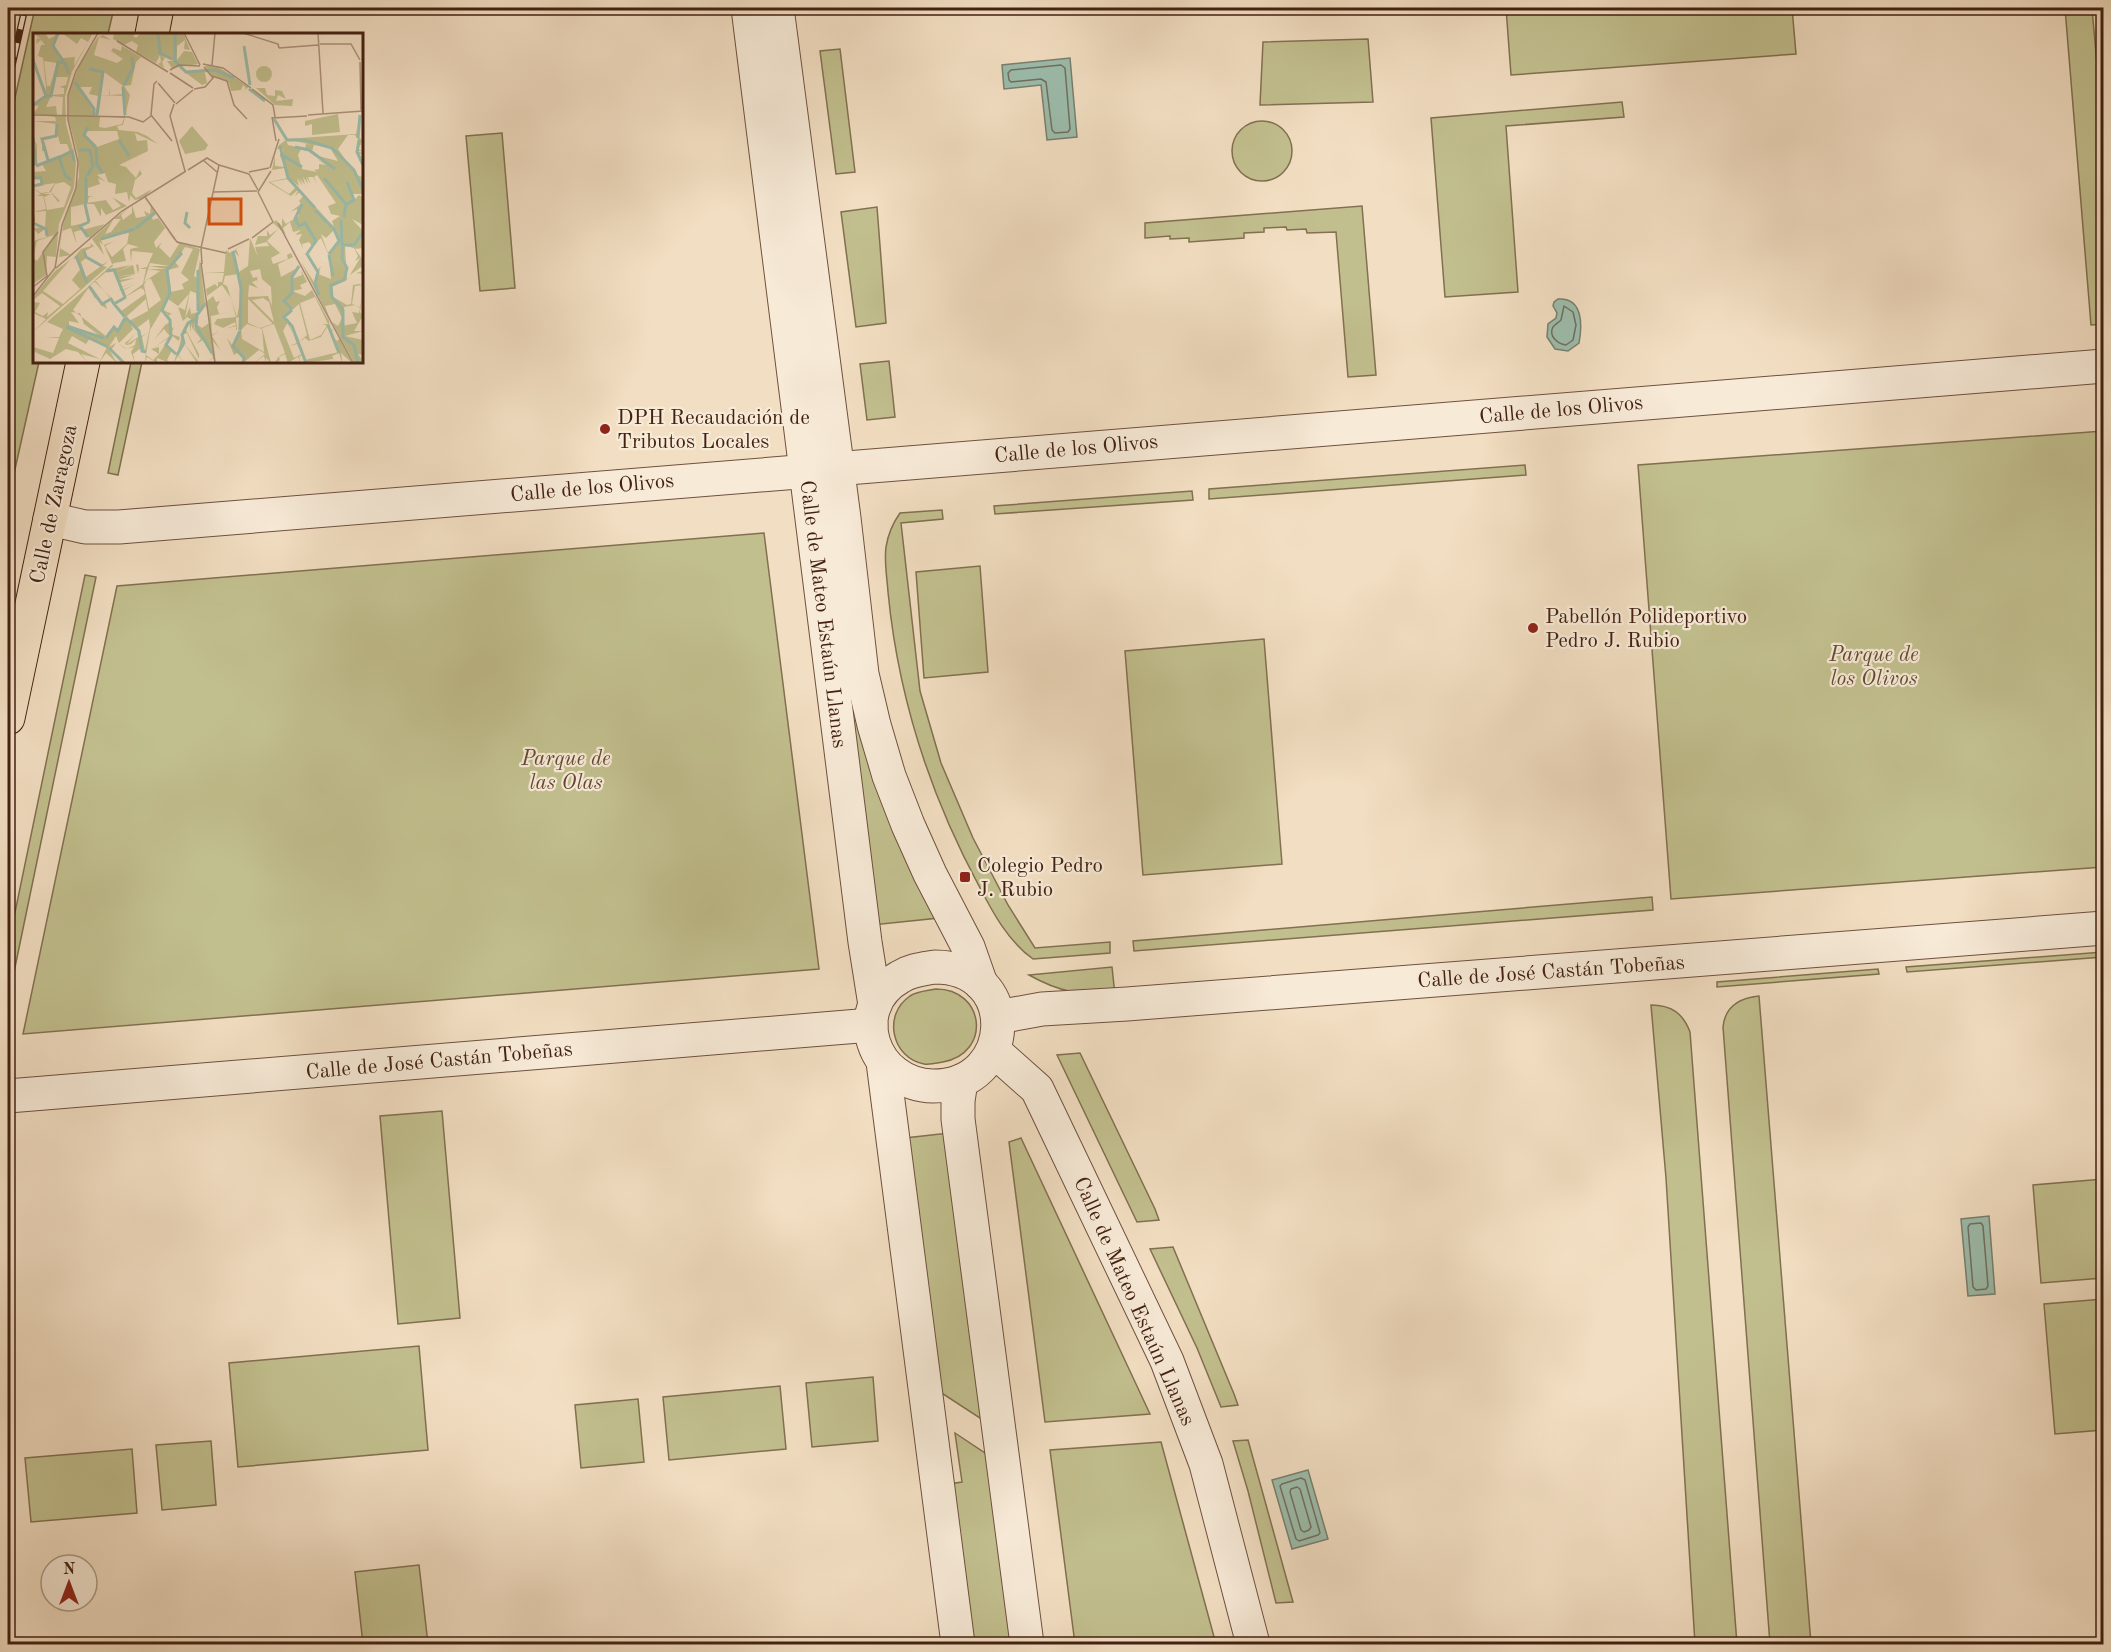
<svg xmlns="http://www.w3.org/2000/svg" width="2111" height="1652" font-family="'Old Standard TT',serif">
	<rect width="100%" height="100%" fill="#f2dec2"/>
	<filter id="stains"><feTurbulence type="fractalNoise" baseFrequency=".00333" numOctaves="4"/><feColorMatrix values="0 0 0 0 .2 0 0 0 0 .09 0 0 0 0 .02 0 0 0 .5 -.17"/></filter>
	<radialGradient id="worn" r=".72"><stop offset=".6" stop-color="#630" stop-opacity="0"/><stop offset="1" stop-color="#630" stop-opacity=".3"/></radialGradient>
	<!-- green -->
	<g fill="#c2bf8e" stroke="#827050" stroke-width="1.5">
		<path d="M35,8h79l-6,26h-74v328h5l-30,134h-1v-367z"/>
		<path d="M1506,8h286l4,46 -285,21z"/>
		<path d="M2065,8h27l12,136 -1,180 -12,1z"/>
		<path d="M1368,39l5,63 -113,3 3,-63z"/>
		<path d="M840,49l15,123 -19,2 -16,-123z"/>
		<path d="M1622,102l2,15 -118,9 12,166 -73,5 -14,-179z"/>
		<circle cx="1262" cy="151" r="30"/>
		<path d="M502,133l13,155 -35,3 -14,-155z"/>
		<path d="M1362,206l14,169 -28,2 -12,-145 -29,1 -1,-4 -19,1 -1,-3 -22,1v4l-20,1v5l-55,4v-4l-19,1v-3l-25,2v-15z"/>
		<path d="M877,207l9,116 -30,4 -15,-115z"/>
		<path d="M889,361l6,56 -28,3 -7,-56z"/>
		<path d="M131,362h11l-24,113 -10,-2z"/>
		<path d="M2103,431v436l-432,32 -33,-434z"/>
		<path d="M1525,465l1,10 -317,24v-10z"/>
		<path d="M1192,491l1,9 -198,14 -1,-8z"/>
		<path d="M942,510l1,9 -42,4 19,168 21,72 32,75 35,67 27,43 75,-6v11l-77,6c-25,-18 -40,-46 -54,-73 -49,-91 -81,-190 -91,-294 -1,-15 -4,-31 -2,-45 2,-13 7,-24 14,-34z"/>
		<path d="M834,532l105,386 -67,7z"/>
		<path d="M764,533l55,436 -796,65 94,-448z"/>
		<path d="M980,566l8,106 -64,6 -8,-106z"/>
		<path d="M85,575l11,2 -88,424v-55z"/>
		<path d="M1264,639l18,225 -139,11 -18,-224z"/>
		<path d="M1652,897l1,13 -519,41 -1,-10z"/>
		<path d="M2103,952v5l-196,15 -1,-5z"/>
		<path d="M1112,967l3,28c-36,-1 -54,-2 -86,-20z"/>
		<path d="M1878,969l1,5 -162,13v-5z"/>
		<path d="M936,989c49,0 56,64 7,73 -6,1 -13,3 -19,2 -32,-6 -42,-49 -14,-68 8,-5 17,-5 26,-7z"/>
		<path d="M1759,996l52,648h-41l-47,-617c2,-21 16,-29 36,-31z"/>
		<path d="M1651,1005c20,0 32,8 39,27l47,612h-42l-29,-466z"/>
		<path d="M1080,1053l75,156 4,11 -22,2 -80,-167z"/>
		<path d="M442,1111l18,207 -62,6 -18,-208z"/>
		<path d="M949,1133l37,289 -49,-32 -32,-252z"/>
		<path d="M1021,1138l129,276 -105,8 -36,-280z"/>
		<path d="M2103,1179v99l-62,5 -8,-98z"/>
		<path d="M1173,1247l61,147 4,11 -17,2 -24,-59 -47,-99z"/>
		<path d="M2103,1299v131l-48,4 -11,-130z"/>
		<path d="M419,1346l9,104 -190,17 -9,-104z"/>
		<path d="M873,1377l5,64 -66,6 -6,-64z"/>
		<path d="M780,1386l6,63 -117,11 -6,-63z"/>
		<path d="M638,1399l6,63 -63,6 -6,-63z"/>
		<path d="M955,1433l36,24 24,187h-45l-21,-160 13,-2z"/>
		<path d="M1248,1440l45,162 -17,1 -28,-112 -15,-50z"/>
		<path d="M211,1441l5,64 -54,5 -6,-65z"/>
		<path d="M1161,1442l55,202h-141l-25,-194z"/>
		<path d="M132,1449l5,64 -106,9 -6,-64z"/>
		<path d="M419,1565l9,79h-65l-8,-72z"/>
	</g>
	<!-- water -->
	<g fill="#9cbdac" stroke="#787f6e" stroke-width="1.5">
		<path d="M1070,58l7,79 -30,3 -6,-55 -37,4 -2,-24z"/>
		<path d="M1558,299c26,-2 24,28 21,44l-11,8 -13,-2 -8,-12 1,-13 8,-6 1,-5 -4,-7 1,-4z"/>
		<path d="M1989,1216l6,78 -27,2 -7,-77z"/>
		<path d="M1308,1470l20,69 -36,10 -20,-69z"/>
	</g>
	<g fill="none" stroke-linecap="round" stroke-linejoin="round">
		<!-- shore -->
		<g stroke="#706f5f" stroke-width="1.5">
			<path d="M1061,65l4,3 5,61 -2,3 -13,1 -3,-3 -6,-48 -5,-3 -30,3 -2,-2 -1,-7 3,-3z"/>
			<path d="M1564,306l9,6 3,13 -3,15 -7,5c-8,-1 -18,-9 -13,-18 2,-3 6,-5 8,-7z"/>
			<path d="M1981,1223l2,3 5,60 -2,3 -10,1 -3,-3 -5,-60 2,-3z"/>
			<path d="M1301,1478l4,2 15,53 -2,2 -19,6 -3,-2 -16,-53 2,-2z"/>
			<path d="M1297,1487l3,2 11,38 -2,3 -5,2 -3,-2 -11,-38 1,-3z"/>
		</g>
		<!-- minor casing -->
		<g stroke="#6f503e" stroke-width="35">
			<g id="minor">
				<path d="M748,8l117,934 10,63"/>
				<path d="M777,8l67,510 18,156 12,51 15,51 19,49 22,49 38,73 13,37"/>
				<path d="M50,519l35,8h34l1985,-161"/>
				<path d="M935,967c86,0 82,119 -2,119 -60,-1 -87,-78 -33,-109 11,-7 23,-8 35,-10z"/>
				<path d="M998,1017l44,-8 85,-5 977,-76"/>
				<path d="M993,1050l44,39 130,272 39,103 47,180"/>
				<path d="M883,1062l75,582"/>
				<path d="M961,1081l-3,20v18l69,525"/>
				<path d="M8,1096l863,-71"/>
			</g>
		</g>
		<!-- major casing -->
		<g stroke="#432112" stroke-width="35">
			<g id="major">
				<path d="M152,34l5,-26"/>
				<path d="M8,718l75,-356"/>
			</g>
		</g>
		<!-- minor -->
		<use href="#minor" stroke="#f7ead7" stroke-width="33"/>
		<!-- major -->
		<use href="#major" stroke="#f2dec2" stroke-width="33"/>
		<!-- rail casing -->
		<g stroke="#432112" stroke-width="7">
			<path id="rail" d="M8,84l17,-76"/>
		</g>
		<!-- rail -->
		<use href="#rail" stroke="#f7ead7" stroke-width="4.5" stroke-dasharray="14" stroke-linecap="butt"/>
	</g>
	<!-- markers -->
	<g fill="#8f2418" stroke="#f7ead7" stroke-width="2">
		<circle cx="605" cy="429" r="6"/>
		<circle cx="1533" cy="628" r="6"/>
		<rect x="959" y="871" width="12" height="12" rx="3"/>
	</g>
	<g text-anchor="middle" stroke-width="4.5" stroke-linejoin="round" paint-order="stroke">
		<!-- street labels -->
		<g font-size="21" fill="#432112" stroke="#f7ead7">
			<text transform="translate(1561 409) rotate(-5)" y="7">Calle de los Olivos</text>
			<text transform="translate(1076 448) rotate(-5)" y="7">Calle de los Olivos</text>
			<text transform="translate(592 487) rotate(-5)" y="7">Calle de los Olivos</text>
			<text transform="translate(53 504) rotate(-78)" y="7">Calle de Zaragoza</text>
			<text transform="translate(824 614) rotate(83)" y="7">Calle de Mateo Estaún Llanas</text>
			<text transform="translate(1551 971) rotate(-4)" y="7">Calle de José Castán Tobeñas</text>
			<text transform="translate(439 1060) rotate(-5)" y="7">Calle de José Castán Tobeñas</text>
			<text transform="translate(1135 1301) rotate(66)" y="7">Calle de Mateo Estaún Llanas</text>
		</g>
		<!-- poi labels -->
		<g font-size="21" fill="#432112" stroke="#f7ead7" text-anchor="start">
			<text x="617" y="424">DPH Recaudación de<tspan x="617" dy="24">Tributos Locales</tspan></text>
			<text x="1545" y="623">Pabellón Polideportivo<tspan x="1545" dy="24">Pedro J. Rubio</tspan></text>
			<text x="977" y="872">Colegio Pedro<tspan x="977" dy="24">J. Rubio</tspan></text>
		</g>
		<!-- park labels -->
		<g font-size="21" font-style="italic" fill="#634831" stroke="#f7ead7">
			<text x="1874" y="661">Parque de<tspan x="1874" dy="24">los Olivos</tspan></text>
			<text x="566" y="765">Parque de<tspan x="566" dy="24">las Olas</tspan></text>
		</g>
	</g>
	<!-- overview -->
	<g transform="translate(33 33)">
		<rect width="330" height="330" fill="#f2dec2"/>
		<path d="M0,0h12l4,6 11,-6 -7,14 10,11 12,-1 -1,9 14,-24 -7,-4 -4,6 -15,-11h31l-21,39 -7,25 1,27 10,38 -2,26 -15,36 -3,33 -9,-1 -1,19 -13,9v-26l4,3 17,-26 -17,6 -4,16v-16l14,-4 -2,-8 -7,5 -5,-6h7l-7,-5 2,-10v10l10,5 1,-17 -13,1 13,-3 -3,-13h-6l4,-2 -7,-5 -1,-1 8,5 8,-1 6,-9 -13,2 -2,-7h-7v-6l13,-1 -4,-7 -9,2v-15l3,-4 -3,-10 4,8v20l11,-4 -2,-10h-4v-12l13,-3 2,-8 -1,-4 -23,-3h23l-1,-4 -22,-3 6,-8 -6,-1 12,-6 1,-12 -3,-29 -5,-2 3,-11h4l-4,-5 -5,4 1,-6 4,1zM11,28l13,2 -7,23h-3zM20,44h15l-2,8 -7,2 5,1v6l-13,1zM18,63l12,1 -1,18h-5l-1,-9 -10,1zM25,103l2,8h7l3,8 -21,9 -7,-22zM31,149l7,5 -7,20 -17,3 -3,-13 7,-3h-9l9,-2 1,2 6,8 2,-1 -9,-9 4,-8zM81,0h23l-4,3 3,2 5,-5h42l7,17 -6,-1 1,-9 -8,6v14l7,-9 8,1 6,12 -26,4 -5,-7h6l-12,-6 4,3 -3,4 2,6 -6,-4 3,-2 -1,-7 -4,8 -20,-11 2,-7 -6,-4 -8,4 -11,-6zM70,2l8,5 -12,-3 -5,18 23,8 6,-4 -12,-8 2,-3 8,3 1,-5 31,18 -12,-7 -5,5 -5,23 -7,1 6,9 -7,30 -6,1 2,4 19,2 9,4 11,8 -23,-11 2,8 10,-1 1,11 -29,14 7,2 10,11 4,-8 2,4 -7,6 -3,13 4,5 16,-9 -8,9 -9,2 -5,-5v3l-1,4 -2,-10 -12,2 1,-10 -8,-2 -3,-9 -8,2 9,7 -8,-4 2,6 -12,4v8l6,1h-5l-2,6 19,-3 7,10 8,-4 -9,-9 15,9 -21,9 -5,-7v9l-7,-13h-8l4,18 -9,3 1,5 23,-6 -15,14 -9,-8 -7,2 3,13 -6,-17 -9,3 -2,17 11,7 -12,2 4,-32 16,-48 -1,-22 -10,-38 1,-25 11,-28 18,-27zM71,39l18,13 1,9 -13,1v-7l-1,7h-9zM46,54h13l-3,7 9,2 -2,20zM66,62l24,1 1,20h-27zM67,84h11l13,1 -2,6 -17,4 -6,-1zM54,98h30l2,8 -22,8 -12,-12zM52,171v7l-9,1 9,-1 4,11 -18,4v-19zM223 41a8 8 0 1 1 16 0a8 8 0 1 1-16 0ZM172,33h12l32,21 -6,4 3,-3 -3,-3 -2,5 -10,1 -2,-8 -18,-8zM145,34l10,5 16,-3 3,14 -5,2zM223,55h9l2,7 8,1v-6l7,1 4,8 -8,-4 -2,6 17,-2 -1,7 -17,-1zM305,81l2,18 -28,3v-11l-7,2v-5zM327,82l-3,20 6,6 -5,8 5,2h-5l5,3h-3l3,12 -7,-15 3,-10 -4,-6h-7l-10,14 18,26 7,2v17h-11l2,6 5,-5 4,3v27l-11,-6 11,12v17l-8,1 8,11v14l-7,-1 7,-2 -2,-4 -11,8 10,-17 -5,3 3,-5 -4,-8 -9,-2 2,34 -15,7 1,10 14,8 4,-1 2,-19 6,-1 4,1 -8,1 -3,18 8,3 3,-14 -3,19 3,4 -9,15h9l-18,5 18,4v15l-5,-1 5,7 -9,2 -22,-41 6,4 4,-8 -7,-14 -10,2 5,13 -29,-57 13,20 3,-10 -9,-17 9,16 4,-5 -3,8 13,5 -2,-23 -8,-18 -9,8 -3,-4 -7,2 1,5 -4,-9 3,-6 -7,1 6,-5 -8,2 -3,-10 -7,6 3,7 -13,-12 3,-3 6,6v-8l4,6 13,-8 -2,-7 -7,3 11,-8 -2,-3 5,-6 -3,-4 -6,5 4,-7 -8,7 -23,-14 20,-4 -3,-10 -13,2 3,-15v11l10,1 -5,-11v-3l3,3v-7h-6l2,-4 7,-5 2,5 17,4 1,-5 6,1 -25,-6 69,-5zM281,112l16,3 8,13 -20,-5 -6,-5zM268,116l8,1 20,15 -12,-6 9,6 -7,-1v5l-5,1 3,2 -15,-3 -4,-14zM284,142l19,28 -8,3 3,8 9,2 -8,5 2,6 -43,-47 8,6 -2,-8 5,8 -4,-8 5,8 -3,-8 5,7 -2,-8 5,7 -2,-7 5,7 -3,-7h5l4,7 -3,-7zM255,146l8,8 -7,7 -19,-12zM301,197l5,12 -11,11 -7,-19 5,4zM322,272l5,3 -1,5 -7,-1 5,11 -15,3 2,-19zM159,93l16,19 -3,5 -20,4 -6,-13zM99,172l4,13 10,-2 -2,-5 6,3 1,-9 4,8 -4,2 2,5 5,-2 16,22 26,9 -6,27 3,2 3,-19 5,44 8,-7 3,6 15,-4 -9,-13 -15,11 -1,-7 9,-5 3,3v-5h-13h17l2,-9h-20l20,-1 2,-22 4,3 18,-11 -12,7 1,2 2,6 -5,-6 5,21 9,-6 2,-28 8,19 -3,-10 14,-1 -2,-4 -12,3 3,-9h9v-6l3,5 8,-6 -11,12 13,12 -9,5 2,6 15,-5 -1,-4 4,-2 2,4 -15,7 3,13 18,-10 -7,12 10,-4 -1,-5 6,12 -7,3 2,4 -10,2 13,5 7,-6 17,31 1,10 4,-2 -3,3 5,9 4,-2 12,24 -11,-10 1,7v3l-3,-10 -7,3 3,7 -2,-4 -28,4 -3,-8 -3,2 2,6 -3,-6 -10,6 -3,-9 -6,3 1,3 -5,3 3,-6 7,-4 -11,-29 -12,4 9,35 -5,-5v5l-2,-7 -10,7 11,-9 -6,-4 -16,13v-6l-6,-4 -3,2 -7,-17 5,7 8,-15 -1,-13 -3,1 1,12h-1v-4l-11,3 11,-4 -1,-3 -12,6 -9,-4 3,-5 19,-2 -5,-19 -11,3 -3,6 2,7 11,-2 -19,4 1,19 7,-4 -7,5 9,15 -8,-10 3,22 -3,-5 -6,5 6,-6 -10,-17 -7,4 5,-5 -7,-9 2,-11 -3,11 -2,-6v9l-2,-11 -3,8 13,24v5l-12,-26 -5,2 2,8 14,18 -1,2 -13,-20 -6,12 7,8 -7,-7 -4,7 2,-8 -4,-5 -5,10 3,3 -13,-5v5l-10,-6 -2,6 1,-11 -5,-4 -8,6 2,9 -4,-11 3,-5 -7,2 -3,-1 -5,-4 8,5 8,-4 1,-6 -5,5 -4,1h-1l-1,-2 1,-1 3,-2 7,-7 -10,12 12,-8 -1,-7 -7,-7 3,6 -14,14 -3,-7 -7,11 7,-4 -2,3 8,7 -8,-7 -3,4 9,7 4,-5 -4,5 4,6 -16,-15 9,15 -11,-10 -7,10 8,-16 -17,-9 -4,6 -14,-8 -4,7 32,16 -19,-5 7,9 -10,-11 -12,-3 -16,10 -15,-7 -2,-5 20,6 6,-15 -14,-1h14l4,-8 -16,-7 66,-56 -9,-21 10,-4 -9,5 7,11 15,-13 2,-11 -24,3 -4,4 2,5 -4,-4 5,14 -12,-16 21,-19 -8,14 6,-2 10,-13h-7l15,-11 -8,7 2,5 9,-7zM132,195l14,16 -9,14 -11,-11 3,-5 -6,6 -2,-6zM95,211l11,3 -9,2 1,13 1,-11 21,2 -6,14 -8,2 -1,-5 -2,1 2,9 1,-5h7l-3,15 -18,13 -4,-5 16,-9 -16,8 -2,-2 17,-8 -16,7 -2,-5 17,-5 -18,2 17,-5 -18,2 19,-3 -2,-9 -18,8 16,-8 -25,5 8,-7 12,-2 -3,-12zM152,214l8,2 -12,24 8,7 -7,4 2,5 -13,3 -3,-22 11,-3 -4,-5zM117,230l20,3h-21l17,3h-18l12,2 -16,11zM227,236l2,10 9,8 1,19 -4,-10 -20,1 1,-12 9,3 -6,-6 5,-2 1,3 -1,-6 -4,1 -3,-7zM72,238h9l11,27 -11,5 -19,-23zM205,241l3,22 -4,21 -10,-31 -4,-2 2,-8zM114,246h4l10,21 -12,9 -5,-24zM61,248l16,16v2l-8,5 -8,-7 -5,-11zM56,254l12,18 6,4 -2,-6 6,-4 14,18 -6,14 -5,-4 -7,10 -34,-27zM108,255l3,2 1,4 -25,18 -2,-4 25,-18 -25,18 -3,-5zM157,258l6,2 2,19 -7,2 -1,-7 -5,11zM156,261l-4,16 -7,-3 5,14 4,-4 5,3 -10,15 -5,20 -10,-10 4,-10 8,6 1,-4 -9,-3 3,-7 -4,3 -1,-15 3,-1 -9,-4 5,-11 10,7zM282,264l13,27h-5l4,2 -6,9 -11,5 -10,-37zM230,265l6,4 5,20 -22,-22zM113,266l2,12 -19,10 -2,-5zM215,266l24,24v1l-12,4 -12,-5zM173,271l3,19 -7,5 -6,-4 1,-7zM266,271l8,31 -9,8 -14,-26zM129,277l6,4 2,8 -5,3 -11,15 10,-11 3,4 -12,8 12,-8 3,3 -17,12 17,-11 -11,17v-7l-8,2 8,5 -6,6 -7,-5 4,-25zM38,279l9,1 4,11 19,14 -34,-13v-4l10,2zM116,286l1,8 -9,5 9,-5 -5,24 -3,-14 5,-4 -5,3 -5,-8zM255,289l9,21 -8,3 8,-2 5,10 -8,4 -11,-27zM214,291l15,5 2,23 -22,-13 -1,-9zM295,293l11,26 -34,8 -2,-6 6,-4 -6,4 -5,-11 7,-5 4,3 12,-4zM57,210l4,3 -9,5 2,6 15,8 6,-4 -5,5 4,1 -74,65 13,-13 -13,-6v-11l7,1 -5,9 8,4 5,-4 -1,5 13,-11 -18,-13 -9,7v-3l22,-26 16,-12 -28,32 20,13 17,-15 -8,-9 10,-13 -5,-9 -4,1 8,-10 10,-3zM53,225l15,8 -15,11 -5,-15z" fill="#c2bf8e" fill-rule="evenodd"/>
		<path fill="none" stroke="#9cbdac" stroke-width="3" d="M25,0l-5,13 11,16M125,0l2,20 12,6M142,0v28l11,11 29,-2 19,8M211,13l6,39M0,27l13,36 -13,9M56,36l14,3 -6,43M42,49l19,27v6M91,52l9,-17 -1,-11M90,54l2,28M216,56l16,12M13,63h5l7,-34 7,1 4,11M241,86l13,21h18l27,8 22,22 9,20M55,94l-4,8 12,12M0,105l3,27M325,105l2,-23M86,107l10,16M326,107l-2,12 6,13M247,113l8,32 27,30M262,114l14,3 26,19M63,115l1,17 6,8M46,117h11l3,16 -6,10M251,123l18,11M27,124l12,-6 2,10M15,127l-6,-21 14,-3 1,-12M3,133l23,-9 6,18 6,5M53,144v26M0,145h8l1,6 -9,2M291,145l22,26 -2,13M52,171l4,18M269,171l-7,15 4,7 6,-3 11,18 -9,13 11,18 -3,12 4,11M314,171l7,-4 -7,-18M282,177l19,19 5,12 -10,13M154,179l-2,11 5,5M308,187l1,25M0,190l13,6 1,7M103,195l19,-15M55,204l-8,-11 9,-4M68,206l34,-10M51,218l2,6 16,9M200,218l8,37 -1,42M296,222l4,21M43,223l11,27M165,237v41M73,238l8,-1 11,27M56,253l13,18 9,-5 3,5M172,271l-8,11 -1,11 16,27M259,276l-8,-8 8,-8v-16l7,-11M259,277l-8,7 8,9 14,37M92,284l-11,-13 12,-7M93,285l13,13 3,20 4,1M295,292l11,28M33,293l38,12M33,294l42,20M207,298l-7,15 11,12 -1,5M73,305l8,-11 4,4 7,-13M76,315l15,15M143,321l-10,-9 5,-9 -1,-16 -8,-10 8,-17 -3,-23 14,-16 -2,-2M144,322l7,-12 -2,-8 6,-12 7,-4M325,330l-4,-18 -11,-8v-27l-11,-13 -1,-12 13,-5 3,-12 -5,-9 1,-14h11l9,-13"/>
		<path fill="none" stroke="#ac927c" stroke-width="1.5" d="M151,0l16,32M210,0l35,11 1,4M285,0l5,80M84,8l51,31M287,11h31l9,16M246,15l39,-3M327,29l1,48M170,31l20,4 28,20M179,32l3,-32M137,37l9,-5 21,1M137,40l23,15M179,43l15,5 7,24 13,14M124,48l-3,3 -3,31 21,26M125,50l17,20M161,56l11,-2 8,-9 -9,-11M219,56l21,16 2,12M141,71l-4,12 15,55M143,71l17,-14M0,82l96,2 14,5 8,-6M275,82l55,-4M239,84l4,24M239,85l35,-2M170,127l14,12M186,132l30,9M237,135l9,-29M155,137l19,-12 12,7 -18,83 1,16M216,139l20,-4M216,141l9,16M180,159l44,-1M225,159l13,-21M112,164l32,45 49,11M245,190l75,140M219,205l21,-16 -15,-30M195,216l21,-10M168,230l14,100M23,235l66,-57 64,-40M0,254l14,-11 -4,-24 15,-20M0,263l22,-28 7,-43 14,-37 2,-26 -10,-42v-25l8,-24 22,-38"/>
		<path fill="#d8530d" fill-opacity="0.15" stroke="#d8530d" stroke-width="3" d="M176,166h32v25h-32z"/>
		<rect width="330" height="330" fill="none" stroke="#432112" stroke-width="3"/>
	</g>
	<!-- margin -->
	<rect width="2111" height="1652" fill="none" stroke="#f2dec2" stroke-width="30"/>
	<rect x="9" y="9" width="2093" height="1634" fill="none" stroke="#432112" stroke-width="3"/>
	<rect x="15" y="15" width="2081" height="1622" fill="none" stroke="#432112" stroke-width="1.5"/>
	<!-- north arrow -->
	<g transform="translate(69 1583)"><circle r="28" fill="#f7ead7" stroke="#af9a88" stroke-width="1.5"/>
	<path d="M0-4.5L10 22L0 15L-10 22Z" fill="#8f2418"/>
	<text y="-9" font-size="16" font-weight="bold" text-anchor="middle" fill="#432112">N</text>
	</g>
	<rect width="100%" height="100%" filter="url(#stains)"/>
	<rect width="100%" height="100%" fill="url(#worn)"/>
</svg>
